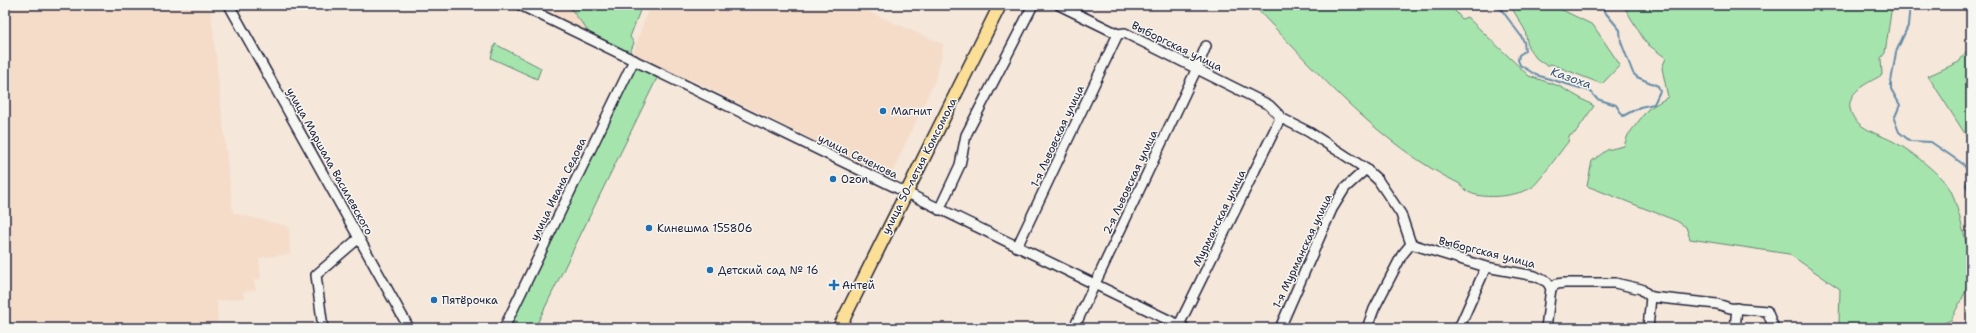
<svg xmlns="http://www.w3.org/2000/svg" width="1976" height="333" font-family="'Shantell Sans',sans-serif">
	<rect width="100%" height="100%" fill="#f5e7da"/>
	<filter id="ink" filterUnits="userSpaceOnUse"><feTurbulence type="fractalNoise" baseFrequency=".025" numOctaves="2"/><feDisplacementMap in="SourceGraphic" scale="8" xChannelSelector="R" yChannelSelector="G"/><feConvolveMatrix kernelMatrix="1 2 1 2 8 2 1 2 1" color-interpolation-filters="sRGB"/></filter>
	<g filter="url(#ink)">
		<!-- built -->
		<g fill="#f4dcc9">
			<path d="M5,5h200l6,7 22,201 54,13 2,1 1,27 -31,4 2,21 -7,1 2,10 -13,2 1,6 -27,3 1,27h-213z"/>
			<path d="M528,5h40l23,30z"/>
			<path d="M650,5h203l90,39 -1,11 -7,25 -46,99 -66,-31 1,-3 -136,-67 -2,3 -54,-26z"/>
		</g>
		<!-- green -->
		<g fill="#a5e5ad" stroke="#648474">
			<path d="M568,5h74l-12,32 4,6 -5,12 -38,-20z"/>
			<path d="M1253,5h197l12,14 5,-2 62,59 30,10 35,20 -19,27 -6,3 -1,6c-7,8 -30,42 -37,46 -16,9 -62,15 -71,-4 -83,-40 -144,-114 -207,-179z"/>
			<path d="M1510,5h42l41,20 27,40 -18,19 -51,-20 -4,2 -11,-8 -8,-11 -3,-17z"/>
			<path d="M1623,5h269l-7,48 -4,5 1,17c-12,7 -35,16 -32,33 3,21 31,26 46,35 14,7 48,34 55,48 6,12 23,77 20,88 -5,14 -14,28 -20,41l-19,8h-86l-7,-5 1,-34 -51,-35 -99,-15 -4,-12 -9,-6 -90,-35 5,-25 15,-11 17,-4 4,-11 20,-26 20,-12 -6,-29 4,-10 -20,-15z"/>
			<path d="M495,44l46,24 -4,11 -46,-21z"/>
			<path d="M1971,44v99l-43,-67 31,-14z"/>
			<path d="M635,67l22,11 -122,250h-27z"/>
		</g>
		<g fill="none" stroke-linecap="round" stroke-linejoin="round">
			<!-- stream -->
			<g stroke="#658da9" stroke-width="2">
				<path d="M1498,5l23,31 3,6 1,9 -6,4 -1,5 2,5 16,10 54,16 7,8 19,6 7,11 17,-9 14,-3 6,-13 -2,-5 -21,-9 -4,-4 -12,-31 -1,-12 -16,-19 1,-6"/>
				<path d="M1910,5l-2,21 -12,26 -5,30v7l9,16 -6,14 5,13 11,9 21,1 32,22 7,10 -4,11 5,12"/>
				<path d="M1958,328l13,-2"/>
			</g>
			<!-- minor casing -->
			<g stroke="#22223b" stroke-width="12">
				<g id="minor">
					<path d="M229,5l180,323"/>
					<path d="M520,5l665,323"/>
					<path d="M1059,5l59,29 7,-1 144,72 10,10v6l-100,204"/>
					<path d="M1279,117l30,15 57,37 12,11 23,34 10,30"/>
					<path d="M939,210l21,-45 6,-30 67,-130"/>
					<path d="M1411,244l75,23 49,9 12,6 4,6"/>
					<path d="M1017,247l101,-213"/>
					<path d="M1551,288l6,-4 7,-1h51l26,6 10,8 66,7 13,4 37,3 7,17"/>
					<path d="M323,328l-7,-53 43,-37"/>
					<path d="M504,328l130,-268"/>
					<path d="M1074,328l123,-260 9,-22"/>
					<path d="M1280,328l52,-119 13,-21 21,-19"/>
					<path d="M1367,328l7,-19 28,-54 9,-11"/>
					<path d="M1459,328l27,-61"/>
					<path d="M1546,328l5,-40"/>
					<path d="M1648,328l3,-31"/>
					<path d="M1735,328l2,-20"/>
				</g>
			</g>
			<!-- major casing -->
			<g stroke="#22223b" stroke-width="15">
				<path id="major" d="M839,328l161,-323"/>
			</g>
			<!-- minor -->
			<use href="#minor" stroke="#f6f6f2" stroke-width="9"/>
			<!-- major -->
			<use href="#major" stroke="#fbdf96" stroke-width="12"/>
		</g>
	</g>
	<!-- markers -->
	<g fill="#1f6fb2" stroke="#f6f6f2" stroke-width="1.5">
		<circle cx="883" cy="111" r="4"/>
		<circle cx="833" cy="179" r="4"/>
		<circle cx="649" cy="228" r="4"/>
		<circle cx="710" cy="270" r="4"/>
		<path d="M832 279h4v4h4v4h-4v4h-4v-4h-4v-4h4z"/>
		<circle cx="434" cy="300" r="4"/>
	</g>
	<g text-anchor="middle" stroke-width="3" stroke-linejoin="round" paint-order="stroke">
		<!-- street labels -->
		<g font-size="11" fill="#22223b" stroke="#f6f6f2">
			<text transform="translate(1177 46) rotate(26)" y="4">Выборгская улица</text>
			<text transform="translate(1057 136) rotate(-65)" y="4">1-я Львовская улица</text>
			<text transform="translate(858 156) rotate(26)" y="4">улица Сеченова</text>
			<text transform="translate(330 161) rotate(61)" y="4">улица Маршала Василевского</text>
			<text transform="translate(919 166) rotate(-63)" y="4">улица 50-летия Комсомола</text>
			<text transform="translate(1130 182) rotate(-65)" y="4">2-я Львовская улица</text>
			<text transform="translate(558 189) rotate(-64)" y="4">улица Ивана Седова</text>
			<text transform="translate(1219 218) rotate(-64)" y="4">Мурманская улица</text>
			<text transform="translate(1302 251) rotate(-65)" y="4">1-я Мурманская улица</text>
			<text transform="translate(1487 252) rotate(14)" y="4">Выборгская улица</text>
		</g>
		<!-- poi labels -->
		<g font-size="11" fill="#22223b" stroke="#f6f6f2" text-anchor="start">
			<text x="891" y="115">Магнит</text>
			<text x="841" y="183">Ozon</text>
			<text x="657" y="232">Кинешма 155806</text>
			<text x="718" y="274">Детский сад № 16</text>
			<text x="842" y="289">Антей</text>
			<text x="442" y="304">Пятёрочка</text>
		</g>
		<!-- water labels -->
		<g font-size="12" font-style="italic" fill="#435872" stroke="#f6f6f2">
			<text transform="translate(1571 78) rotate(19)" y="4">Казоха</text>
		</g>
	</g>
	<!-- margin -->
	<rect width="1976" height="333" fill="none" stroke="#f6f6f2" stroke-width="20"/>
	<rect x="10" y="10" width="1956" height="313" fill="none" stroke="#22223b" stroke-width="1.5" filter="url(#ink)"/>
</svg>
